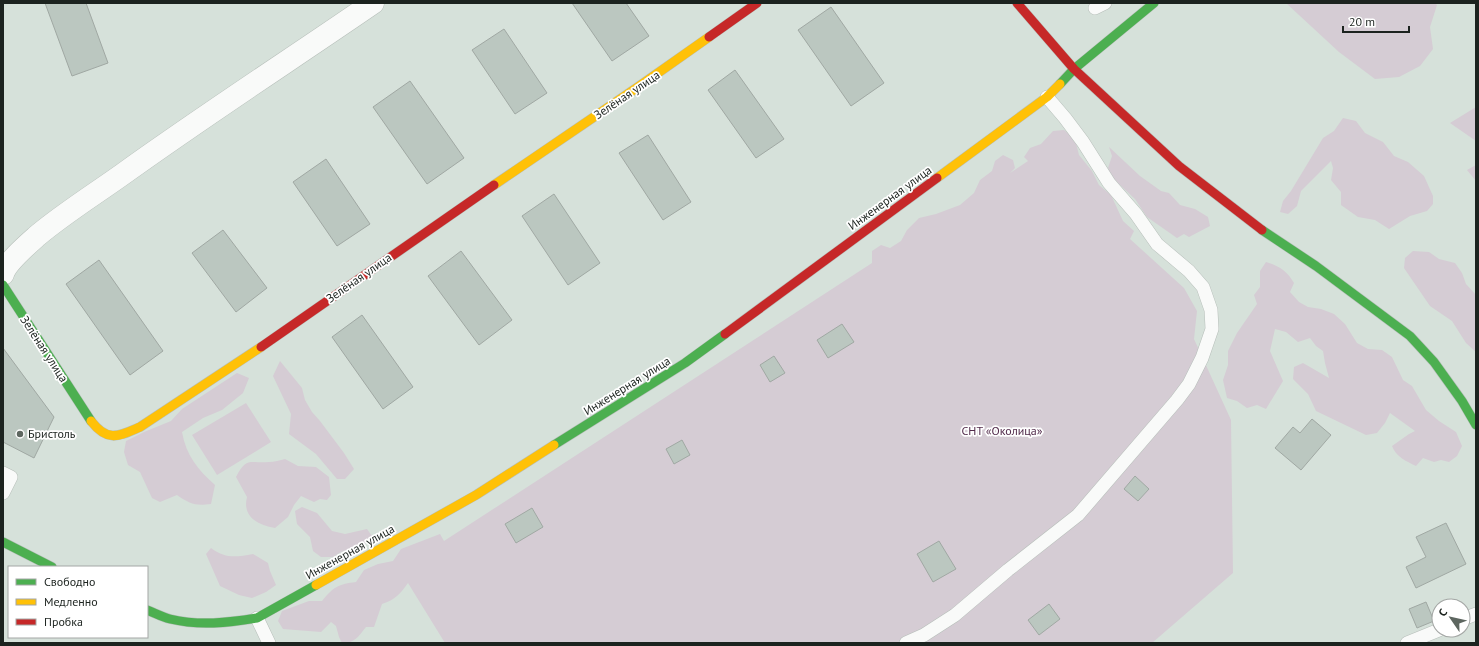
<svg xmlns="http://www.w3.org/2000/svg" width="1479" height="646" font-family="'PT Sans',sans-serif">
	<rect width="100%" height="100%" fill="#d6e1da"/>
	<!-- green -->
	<g fill="#d5ccd4">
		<path d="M1286,3h149l2,2 -7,22 3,22 -13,17 -21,11 -24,2 -36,-27z"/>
		<path d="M1476,107v34l-26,-18z"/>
		<path d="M1343,118l13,3 9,12 18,9 11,14 14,6 16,14 9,20v8l-6,7 -17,5 -21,13 -14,-9 -17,-3 -17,-12v-13l-10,-12 2,-12 -2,-7 -30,30 -4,15 -9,8 -8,-2 3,-11 8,-10 32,-53 11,-7z"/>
		<path d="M1064,130l11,9 4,16 13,16 7,14 12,10 12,26 11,10 -4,8 54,49 13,23 -3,28 37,81 2,153 -81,70h-707l-37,-60c-7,10 -13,17 -26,21l-8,23h-8c-8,10 -11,16 -24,16l-3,-6 -3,-11 -5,-4 -10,10 -38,-3 -5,-8 4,-10 27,-10h13c11,-14 17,-17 34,-19l8,-12 14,-6 15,-3 8,-12 39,-15 4,7 428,-278v-12l9,-6 9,3 11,-7 6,-11 12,-12 17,-4 24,-9 14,-12 6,-13 12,-9 3,-10 8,-6 10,5 2,8 -5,5 18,-12 -4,-4 6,-9 11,-4 12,-13z"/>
		<path d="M1109,147l31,29 21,15 8,2 11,12 15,4 13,8 2,9 -21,11 -5,-3 -7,4 -30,-21 -12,-18 -16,-15 -7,-5 -4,-11 4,-12z"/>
		<path d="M1476,165v16l-9,-11z"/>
		<path d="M1413,251l16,1 10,7 16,4 7,10 4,11 10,11v57l-10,-9 -14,-22 -22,-15 -26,-38 1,-10z"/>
		<path d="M1266,262c13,4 21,9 28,21l-4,9 9,10 9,5 13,2 13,5 11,10 12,19 11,6 14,1 10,7 11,23 9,6 14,24 13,11 17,11 6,14 -5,10 -8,6 -8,-2 -7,2 -11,-4 -7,8c-10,-5 -20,-9 -24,-20l17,-12 6,-3 -25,-18 -5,10 -8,10 -11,2 -50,-24 -8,-17 -15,-15 1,-12 9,-4 26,15 -4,-15 -2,-12 -7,-5 -6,-8 -12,4 -12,-10 -11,-3 -5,22 13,30 -17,28 -9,-4 -10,3 -10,-7 -10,-3 -4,-18 5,-15v-14l9,-18 20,-29 -3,-9 6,-8v-16z"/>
		<path d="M280,361l22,27 3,12 7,12 8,9 24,32 10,16 -9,10h-8l-21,-25 -27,-20 2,-20 -18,-38z"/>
		<path d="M237,373l12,5 -6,15 -21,17 -19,8 -21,14c4,23 16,38 33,53l-4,19c-16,2 -21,0 -34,-9l-17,7 -8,-4 -12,-26 -12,-7 -4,-13 2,-11 18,-9 27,-11 11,-12z"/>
		<path d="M246,403l25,39 -54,33 -25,-40z"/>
		<path d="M285,459l13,7 18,1 13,10 2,18 -4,5 -7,-1 -6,3 -13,-6 -7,9 -6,12 -13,11c-18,-3 -33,-12 -28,-31l-11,-20c11,-21 14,-13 33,-15 5,0 11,-2 16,-3z"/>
		<path d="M302,507l15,6 15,18 13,3 22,-5 5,7 -8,8 -23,8 -8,5h-12l-8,-6 -3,-14 -13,-13 -2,-13z"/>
		<path d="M211,548c15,11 25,9 42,6l15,9 2,8 6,14 -10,7 -14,6 -13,-3 -19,-9 -14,-32z"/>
	</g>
	<!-- building -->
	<g fill="#bbc7c0" stroke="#a0a8a3">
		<path d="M45,3h41l22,60 -36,13z"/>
		<path d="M572,3h54l23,33 -37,25z"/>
		<path d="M831,7l53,76 -33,23 -53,-76z"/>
		<path d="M504,29l43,64 -32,21 -43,-64z"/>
		<path d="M735,70l49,69 -28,19 -48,-68z"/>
		<path d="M410,81l54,77 -37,26 -54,-77z"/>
		<path d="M648,135l43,67 -28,18 -44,-67z"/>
		<path d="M326,159l44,65 -33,22 -44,-64z"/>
		<path d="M554,194l46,69 -32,22 -46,-69z"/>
		<path d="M223,230l44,58 -31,24 -44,-59z"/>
		<path d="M461,251l51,69 -33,25 -51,-69z"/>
		<path d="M99,260l64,91 -33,24 -64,-91z"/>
		<path d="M362,315l51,72 -30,22 -51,-72z"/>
		<path d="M842,324l12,18 -26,16 -11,-18z"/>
		<path d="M3,348l51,69 -20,41 -31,-16z"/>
		<path d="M774,356l11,17 -15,9 -10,-17z"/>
		<path d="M1312,419l19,16 -30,35 -26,-22 18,-21 7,6z"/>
		<path d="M682,440l8,15 -16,9 -8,-15z"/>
		<path d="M1135,476l14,13 -11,12 -14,-12z"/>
		<path d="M532,508l11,19 -27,16 -11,-19z"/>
		<path d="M1446,523l20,41 -50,24 -10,-21 20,-10 -10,-20z"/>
		<path d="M939,541l17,28 -23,13 -16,-28z"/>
		<path d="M1426,602l8,19 -17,7 -8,-19z"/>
		<path d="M1049,604l11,15 -21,16 -11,-15z"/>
	</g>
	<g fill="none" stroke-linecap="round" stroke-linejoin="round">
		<!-- lane casing -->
		<g stroke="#b6beb9" stroke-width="14">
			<g id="lane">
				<path d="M1095,8l10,-5"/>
				<path d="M3,473l8,4 -8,16"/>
				<path d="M257,618l12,25"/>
				<path d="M1463,619l13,-5"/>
				<path d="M906,643l18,-8 31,-20 53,-45 70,-55 99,-115 12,-16 13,-26 10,-29 -1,-19 -8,-23 -14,-16 -32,-27 -21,-30 -27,-31 -26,-41 -18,-24 -18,-21"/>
				<path d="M1407,643l32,-13"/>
			</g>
		</g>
		<!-- street casing -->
		<g stroke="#b6beb9" stroke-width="23">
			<path id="street" d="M3,274c3,-11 25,-30 34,-38 26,-22 58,-42 86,-62 82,-59 167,-114 250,-171"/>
		</g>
		<!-- fast casing -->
		<g stroke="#b6beb9" stroke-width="10">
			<g id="fast">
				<path d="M1060,84l14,-15 80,-66"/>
				<path d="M1262,230l54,36 94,70 24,26 28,39 14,24"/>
				<path d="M3,285l88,136"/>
				<path d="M554,445l131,-82 40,-29"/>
				<path d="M3,542l49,25"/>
				<path d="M147,610c8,3 15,7 23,9 29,7 58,4 87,-1l59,-33"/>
			</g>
		</g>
		<!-- slow casing -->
		<g stroke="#b6beb9" stroke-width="10">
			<g id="slow">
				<path d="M937,178l110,-81 13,-13"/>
				<path d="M494,185l144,-98 71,-50"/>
				<path d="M91,421c17,22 28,15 49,6l121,-80"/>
				<path d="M316,585l160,-90 78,-50"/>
			</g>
		</g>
		<!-- jam casing -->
		<g stroke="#b6beb9" stroke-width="10">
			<g id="jam">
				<path d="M1017,3l57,66 105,97 83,64"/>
				<path d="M709,37l48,-34"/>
				<path d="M725,334l212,-156"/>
				<path d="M261,347l233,-162"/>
			</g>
		</g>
		<!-- lane -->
		<use href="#lane" stroke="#f9faf9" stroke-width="13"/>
		<!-- street -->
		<use href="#street" stroke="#f9faf9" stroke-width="22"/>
		<!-- fast -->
		<use href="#fast" stroke="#4caf50" stroke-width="9"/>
		<!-- slow -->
		<use href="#slow" stroke="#ffc107" stroke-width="9"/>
		<!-- jam -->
		<use href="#jam" stroke="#c62828" stroke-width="9"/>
	</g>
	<!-- markers -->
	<circle fill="#5d6660" stroke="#fff" stroke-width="1.5" cx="20" cy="434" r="4"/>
	<g text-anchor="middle" stroke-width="3.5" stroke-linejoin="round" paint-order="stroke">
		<!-- street labels -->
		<g font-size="12" fill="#1c231f" stroke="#fff">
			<text transform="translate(627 95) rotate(-34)" y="4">Зелёная улица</text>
			<text transform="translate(890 198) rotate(-36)" y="4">Инженерная улица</text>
			<text transform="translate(359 278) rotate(-35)" y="4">Зелёная улица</text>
			<text transform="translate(44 349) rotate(57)" y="4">Зелёная улица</text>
			<text transform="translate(627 386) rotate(-32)" y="4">Инженерная улица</text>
			<text transform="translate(350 552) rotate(-29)" y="4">Инженерная улица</text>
		</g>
		<!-- park labels -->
		<g font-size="12" fill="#512a4a" stroke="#fff">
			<text x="1002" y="435">СНТ «Околица»</text>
		</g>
		<!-- poi labels -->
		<g font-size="12" fill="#1c231f" stroke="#fff" text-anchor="start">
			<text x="28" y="438">Бристоль</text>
		</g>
	</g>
	<!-- border -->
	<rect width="1479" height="646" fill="none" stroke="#1c231f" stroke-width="8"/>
	<!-- legend -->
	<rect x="8" y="566" width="140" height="72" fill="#ffffff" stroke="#a4a7a5"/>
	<rect x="16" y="579" width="20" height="6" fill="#4caf50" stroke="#a4a7a5"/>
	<text x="44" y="586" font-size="12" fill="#1c231f">Свободно</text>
	<rect x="16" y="599" width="20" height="6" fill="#ffc107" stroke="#a4a7a5"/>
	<text x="44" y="606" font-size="12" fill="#1c231f">Медленно</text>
	<rect x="16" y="619" width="20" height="6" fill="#c62828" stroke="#a4a7a5"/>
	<text x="44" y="626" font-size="12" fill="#1c231f">Пробка</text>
	<!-- north arrow -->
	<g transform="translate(1451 618) rotate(304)"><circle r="19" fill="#ffffff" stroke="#a4a7a5"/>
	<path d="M0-3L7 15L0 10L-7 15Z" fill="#5d6660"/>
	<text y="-6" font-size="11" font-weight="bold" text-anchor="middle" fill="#1c231f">С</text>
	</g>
	<!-- scale -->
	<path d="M1343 26v6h66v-6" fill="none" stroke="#1c231f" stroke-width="2"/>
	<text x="1349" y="26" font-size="12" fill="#1c231f" stroke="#ffffff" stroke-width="3" paint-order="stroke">20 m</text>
</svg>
